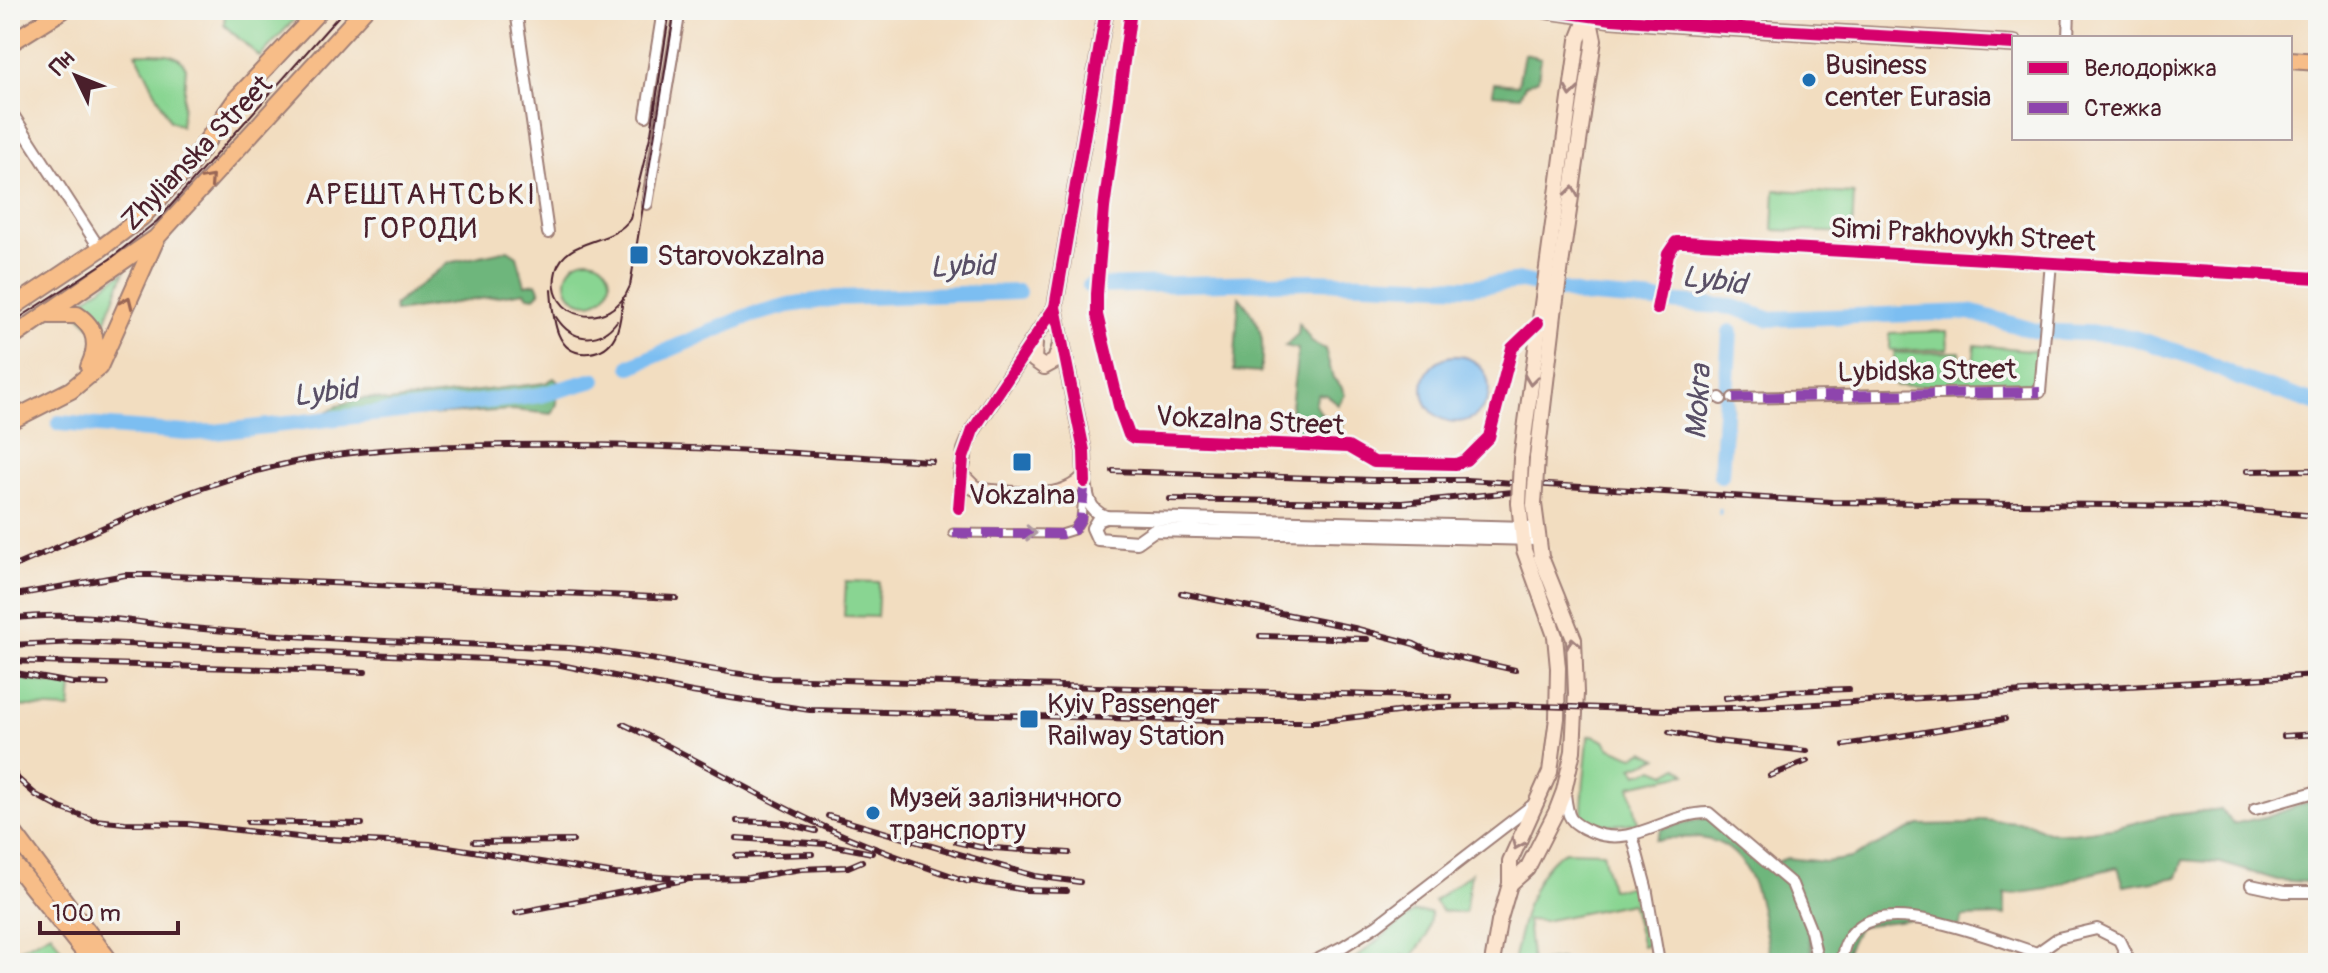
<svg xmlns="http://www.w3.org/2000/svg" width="2328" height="973" font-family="Pangolin,sans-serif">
	<rect width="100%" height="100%" fill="#f6f6f2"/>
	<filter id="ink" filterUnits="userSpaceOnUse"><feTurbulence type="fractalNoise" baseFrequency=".0125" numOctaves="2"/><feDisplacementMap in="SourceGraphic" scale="16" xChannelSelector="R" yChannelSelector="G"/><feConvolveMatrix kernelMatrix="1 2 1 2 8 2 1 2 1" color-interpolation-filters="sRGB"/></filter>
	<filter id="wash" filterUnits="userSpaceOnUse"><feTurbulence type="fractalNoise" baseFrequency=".006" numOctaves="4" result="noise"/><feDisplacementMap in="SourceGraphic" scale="32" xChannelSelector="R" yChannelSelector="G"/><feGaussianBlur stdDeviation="1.8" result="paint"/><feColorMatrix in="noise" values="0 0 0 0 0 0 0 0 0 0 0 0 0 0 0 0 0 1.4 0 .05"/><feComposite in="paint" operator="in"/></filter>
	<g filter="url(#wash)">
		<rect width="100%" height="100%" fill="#f2ddc0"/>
		<!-- green -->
		<g fill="#89d592" stroke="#6a7a5e" stroke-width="2">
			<path d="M225,10h78l-43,47 -36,-32z"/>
			<path d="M136,53c18,1 42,-4 50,15l-5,58 -11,-5z"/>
			<path d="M1775,190l79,4 -2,39 -79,-3z"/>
			<circle cx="588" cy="281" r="22"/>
			<path d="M125,271l-25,64 -28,-27z"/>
			<path d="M1947,331l1,18 -58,2v-18z"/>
			<path d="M1975,345l64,6 -4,32 -140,3 -1,-33 66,-1 1,24 11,-2z"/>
			<path d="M1733,400l-5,66 -3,-3 -3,2v10l-8,1 4,-57 4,-18z"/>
			<path d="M846,581l33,1 -2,35 -33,-1z"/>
			<path d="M14,678l58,8 -2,23 -58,-3z"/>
			<path d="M1593,735l13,7 3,5 24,10 11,-6 14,7 -25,9 4,7 17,-5 12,5 12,-7 8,7 -56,12 8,37c-13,1 -47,5 -55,-6 -4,-5 5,-69 5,-81z"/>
			<path d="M1565,851l38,1 8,37 27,-3 13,57 -9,3 -11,-43 -87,18 -17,-1 5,43 31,-4v4h-50c7,-35 18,-94 52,-112z"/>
			<path d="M1471,873l-6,40 -23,-2 -8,-10z"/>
			<path d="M1414,912l17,1 -4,23 -15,21 -9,-2 -11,8h-43z"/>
			<path d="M51,933l19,30h-60v-9z"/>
		</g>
		<!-- forest -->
		<g fill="#6eb67c" stroke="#5c6a54" stroke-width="2">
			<path d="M1524,54l17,4 -3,21 -13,6 -5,11 -27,-2 1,-11 24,2z"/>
			<path d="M508,250l9,6 8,29 11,-2 4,9 -5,5 -7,-1 -3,-4 -130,20 -1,-7 54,-42z"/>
			<path d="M1239,297c23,27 27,41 21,76l-26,-2z"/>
			<path d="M1299,323l14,20 12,6 8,29 8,8 4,9 -7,10 -11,-10 -9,-1 -3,10 11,17 13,2 4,-5v9h-37l-2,14 -17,-2 11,-90 -13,-3 13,-12z"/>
			<path d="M554,378l4,4 -1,22 -5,10 -40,-4 -187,11 -1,-7c16,-12 45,-21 63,-12l158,-19z"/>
			<path d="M2318,798v85l-41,-3 -56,-17 -38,-3 -6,17 -53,9 -6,-19 -37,9 -32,13 -44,6v21l-42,1 -5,12 -37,-11 -62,8 -18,37h-23l-19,-64 -30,-34 18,-7 39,4 25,-4 68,-33 49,-1 14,-5 47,4 18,9 26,1 45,-6 44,-11 59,-7 12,15 40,-9z"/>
			<path d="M1707,817l83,68 17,44 7,34h-43c-10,-46 -11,-118 -71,-125 -14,-2 -30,1 -44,2l5,-11z"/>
		</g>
		<!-- water -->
		<circle fill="#7cbef1" stroke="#636e8e" stroke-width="2" cx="1456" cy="389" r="33"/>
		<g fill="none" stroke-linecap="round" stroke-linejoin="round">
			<!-- stream -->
			<path stroke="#7cbef1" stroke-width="3" d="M1720,514v-4"/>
			<!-- river -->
			<g stroke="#7cbef1" stroke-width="16">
				<path d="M1090,286l224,-5 154,6 54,-6 58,14 153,12 36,12 201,-7 66,19 70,3 28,4 63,20 42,20 79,26"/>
				<path d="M631,366l117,-50 41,-11 47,-7 182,-6"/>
				<path d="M59,423l127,10 29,-1 326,-37 53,-15"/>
				<path d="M1721,475l9,-143"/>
			</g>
		</g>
	</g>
	<g filter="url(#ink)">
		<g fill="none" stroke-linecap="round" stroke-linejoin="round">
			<!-- pedestrian casing -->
			<g stroke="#9e7e76" stroke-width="11">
				<path id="pedestrian" d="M953,533l108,1 13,-4 7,-11 2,-23"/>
			</g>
			<!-- minor casing -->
			<g stroke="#9e7e76" stroke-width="14">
				<g id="minor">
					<path d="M516,10l32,223"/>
					<path d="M1131,10l-27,198 -7,86v21l23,95 9,25 5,3 214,9 26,15 82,2 10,-4 23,-23 23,-89 26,-25"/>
					<path d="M2068,38l1,-28"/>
					<path d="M10,110l90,139"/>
					<path d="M646,116l17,-106"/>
					<path d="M647,204l33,-194"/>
					<path d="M1657,309l11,-55 8,-12h9l633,36"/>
					<path d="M1720,398l1,1"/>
					<path d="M1733,398l307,-6 11,-130"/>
					<path d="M1565,794c3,25 4,28 27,38 41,17 77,-20 117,-19l83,71 19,47 7,32"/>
					<path d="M2255,809l63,-18"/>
					<path d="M1632,835l14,52 13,76"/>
					<path d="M2251,885l33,7h34"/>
					<path d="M2037,953l21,-15 39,-9 22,11 11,23"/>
					<path d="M1311,963l33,-17 33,-21 157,-121"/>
					<path d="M1841,963c2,-15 6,-28 19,-37 38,-27 135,14 177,27l10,10"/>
				</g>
			</g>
			<!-- tertiary casing -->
			<g stroke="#9e7e76" stroke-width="16">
				<g id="tertiary">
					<path d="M1085,476c1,17 2,35 21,41l422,11"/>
					<path d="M1106,517l-8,3 -5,8 5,11 39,3 17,-12 383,9"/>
				</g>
			</g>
			<!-- secondary casing -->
			<g stroke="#9e7e76" stroke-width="18">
				<g id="secondary">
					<path d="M1055,307l-82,123 -8,20 -4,25 12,12 8,4c33,2 81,14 104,-15l-1,-25 -29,-144 51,-297"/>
					<path d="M1035,343l-1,17 10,7 11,-6 5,-16"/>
					<path d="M1537,458l18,-152 39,-266 -5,-24"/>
					<path d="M1521,459l57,-419 12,-30"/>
					<path d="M1510,884l17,-15 29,-57 8,-21 9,-40 3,-58 -2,-54 -33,-82 -7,-53"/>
					<path d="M1492,963l7,-41 11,-38v-23l40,-89 7,-54 1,-50 -3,-32 -31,-86 -5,-47"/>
				</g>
			</g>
			<!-- primary casing -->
			<g stroke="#9e7e76" stroke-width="20">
				<g id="primary">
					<path d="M1547,10l65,9 96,7 306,18"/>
					<path d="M10,43l53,-33"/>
					<path d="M2290,60l28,2"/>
					<path d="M10,309l90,-60 42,-32 48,-52 47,-67 83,-88"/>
					<path d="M49,315h28c20,13 22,31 12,52"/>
					<path d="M10,339l146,-101 208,-228"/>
					<path d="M10,421l61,-31 28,-23 57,-128"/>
					<path d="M10,828l101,135"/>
					<path d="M10,859l83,104"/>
				</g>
			</g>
			<!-- pedestrian -->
			<use href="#pedestrian" stroke="#fff" stroke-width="7"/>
			<!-- minor -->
			<use href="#minor" stroke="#fff" stroke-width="10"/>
			<!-- tertiary -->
			<use href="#tertiary" stroke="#fff" stroke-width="12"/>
			<!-- secondary -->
			<use href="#secondary" stroke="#fce5cf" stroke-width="14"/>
			<!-- primary -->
			<use href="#primary" stroke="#f7bd88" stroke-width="16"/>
			<!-- tram -->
			<g stroke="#4a1f2b" stroke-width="2">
				<path d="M670,10l-19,123 -21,86c-18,27 -65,18 -74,52 -12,49 55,63 74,15l45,-276"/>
				<path d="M551,290c2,24 3,67 38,63 12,-1 21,-7 26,-17 6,-11 6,-26 8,-38"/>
				<path d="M556,317c16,25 43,28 61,4"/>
				<path d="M10,324l100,-65 47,-38 187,-211"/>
			</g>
			<!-- rail casing -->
			<g stroke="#4a1f2b" stroke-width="6">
				<g id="rail">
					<path d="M1113,471l259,9h94l366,22 364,4 122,10"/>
					<path d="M2247,471l71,-1"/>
					<path d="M1170,499l232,4 111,-11"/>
					<path d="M10,568c99,-42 194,-90 300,-109 66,-12 133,-13 199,-14 142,-2 282,8 423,16"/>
					<path d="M1181,593l173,35 60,16 12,6 89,20"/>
					<path d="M10,596l115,-21h25l526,23"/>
					<path d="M10,619c65,-9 118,3 182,9 125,12 252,15 377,20 68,6 134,22 202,30l679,19"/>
					<path d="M1260,636l107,3"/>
					<path d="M10,645l67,-3 411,17 68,5 136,28 118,18 444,12h60l124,-15 73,-2 157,5 97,-3 553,-32"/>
					<path d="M10,661l355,11"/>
					<path d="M10,672l62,11 35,1"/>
					<path d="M1725,698l63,-7 61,-2"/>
					<path d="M623,724c66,30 127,68 191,98 50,24 103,42 155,60"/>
					<path d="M1669,732l47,9 91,10"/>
					<path d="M2284,736l34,-2"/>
					<path d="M1844,745l161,-26"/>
					<path d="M10,766l8,13 18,16 24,13 34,12 31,3 63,1 118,14 124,6 185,30 74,5"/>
					<path d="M1770,776l37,-15"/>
					<path d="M828,816l207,60 45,6"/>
					<path d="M737,821l46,2 33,8"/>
					<path d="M248,822l114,2"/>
					<path d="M737,838l89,6 46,9"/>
					<path d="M474,842l99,-1"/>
					<path d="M956,842l23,5 90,6"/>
					<path d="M736,856l76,-2"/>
					<path d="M960,879l66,11 41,1"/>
					<path d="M516,913l173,-34 59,-1 53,-9 47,-2 14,-6"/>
				</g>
			</g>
			<!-- rail -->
			<use href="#rail" stroke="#f6f6f2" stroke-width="3" stroke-dasharray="9" stroke-linecap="butt"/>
			<!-- secondary-bridge casing -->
			<g stroke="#9e7e76" stroke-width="18" stroke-linecap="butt">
				<g id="secondary-bridge">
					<path d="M1519,503l2,-44"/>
					<path d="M1534,504l3,-46"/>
				</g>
			</g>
			<!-- secondary-bridge -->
			<use href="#secondary-bridge" stroke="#fce5cf" stroke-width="14"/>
			<!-- quiet -->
			<g stroke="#8e44ad" stroke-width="10" stroke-dasharray="20 10" stroke-linecap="butt">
				<path d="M1733,398l307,-6"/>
				<path d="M953,533l108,1 13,-4 7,-11 3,-30"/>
			</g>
			<!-- cycleway casing -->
			<g stroke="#f6f6f2" stroke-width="17">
				<g id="cycleway">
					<path d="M1131,10l-27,198 -7,86v21l23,95 9,25 5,3 214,9 26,15 82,2 10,-4 23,-23 23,-89 26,-25"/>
					<path d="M1547,10l65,9 96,7 306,18"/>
					<path d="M1657,309l11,-55 8,-12h9l633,36"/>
					<path d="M1085,482l-1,-31 -29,-144 51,-297"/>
					<path d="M959,508l4,-50 10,-28 82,-123"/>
				</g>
			</g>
			<!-- cycleway -->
			<use href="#cycleway" stroke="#d6006c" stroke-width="12"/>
		</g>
		<!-- one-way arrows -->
		<defs><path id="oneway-chevron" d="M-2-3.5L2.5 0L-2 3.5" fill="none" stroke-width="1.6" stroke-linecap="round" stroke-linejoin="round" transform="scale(2)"/></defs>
		<g stroke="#a3827d">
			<use href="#oneway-chevron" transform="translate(1571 91) rotate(98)"/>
			<use href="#oneway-chevron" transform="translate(1572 192) rotate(-82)"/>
			<use href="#oneway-chevron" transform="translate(1531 380) rotate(97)"/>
			<use href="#oneway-chevron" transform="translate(1573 643) rotate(-101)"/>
			<use href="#oneway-chevron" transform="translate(1517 844) rotate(113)"/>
		</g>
		<g stroke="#986655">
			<use href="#oneway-chevron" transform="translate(209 180) rotate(-48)"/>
			<use href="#oneway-chevron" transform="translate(127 302) rotate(-66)"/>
		</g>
		<use stroke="#ae9aa0" href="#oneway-chevron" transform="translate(1031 533) rotate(2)"/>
	</g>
	<!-- markers -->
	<g fill="#1f6fb2" stroke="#f6f6f2" stroke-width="3">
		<circle cx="1809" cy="80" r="8"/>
		<rect x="629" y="245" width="20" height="20" rx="4"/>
		<rect x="1012" y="452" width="20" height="20" rx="4"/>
		<rect x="1019" y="709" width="20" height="20" rx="4"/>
		<circle cx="873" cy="813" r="8"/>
	</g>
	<g text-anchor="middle" stroke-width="7" stroke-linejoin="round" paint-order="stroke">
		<!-- poi labels -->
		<g font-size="28" fill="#4a1f2b" stroke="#f6f6f2" text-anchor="start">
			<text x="1825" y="74">Business<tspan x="1825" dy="32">center Eurasia</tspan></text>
			<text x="657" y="265">Starovokzalna</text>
			<text x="1022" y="504" text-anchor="middle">Vokzalna</text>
			<text x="1047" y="713">Kyiv Passenger<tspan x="1047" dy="32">Railway Station</tspan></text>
			<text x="889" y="807">Музей залізничного<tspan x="889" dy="32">транспорту</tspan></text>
		</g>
		<!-- street labels -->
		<g font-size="28" fill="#4a1f2b" stroke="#f6f6f2">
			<text transform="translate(196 152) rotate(-46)" y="10">Zhylianska Street</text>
			<text transform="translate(1963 234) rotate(3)" y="10">Simi Prakhovykh Street</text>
			<text transform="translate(1927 370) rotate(-1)" y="10">Lybidska Street</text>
			<text transform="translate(1250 420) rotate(3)" y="10">Vokzalna Street</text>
		</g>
		<!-- neighbourhood labels -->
		<g font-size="30" letter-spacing="2" fill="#4a1f2b" stroke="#f6f6f2">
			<text x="421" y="204">АРЕШТАНТСЬКІ<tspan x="421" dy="34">ГОРОДИ</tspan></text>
		</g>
		<!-- water labels -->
		<g font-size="30" font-style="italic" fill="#594f66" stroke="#f6f6f2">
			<text transform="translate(962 266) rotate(-2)" y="10">Lybid</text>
			<text transform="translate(1714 280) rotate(8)" y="10">Lybid</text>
			<text transform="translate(325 392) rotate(-7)" y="10">Lybid</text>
			<text transform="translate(1698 402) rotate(-86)" y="10">Mokra</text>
		</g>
	</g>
	<!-- margin -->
	<rect width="2328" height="973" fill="none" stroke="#f6f6f2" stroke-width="40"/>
	<!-- legend -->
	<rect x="2012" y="36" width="280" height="104" fill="#f6f6f2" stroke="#b1a0a2" stroke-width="2"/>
	<rect x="2028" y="62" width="40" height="12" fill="#d6006c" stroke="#b1a0a2" stroke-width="2"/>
	<text x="2084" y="76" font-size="24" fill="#4a1f2b">Велодоріжка</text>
	<rect x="2028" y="102" width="40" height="12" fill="#8e44ad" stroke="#b1a0a2" stroke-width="2"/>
	<text x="2084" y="116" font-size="24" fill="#4a1f2b">Стежка</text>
	<!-- north arrow -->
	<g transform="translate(76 76) rotate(313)" stroke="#f6f6f2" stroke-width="6" paint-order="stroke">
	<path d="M0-6L14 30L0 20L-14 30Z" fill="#4a1f2b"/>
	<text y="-12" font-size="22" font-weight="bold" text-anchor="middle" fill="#4a1f2b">Пн</text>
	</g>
	<!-- scale -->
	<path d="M40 921v12h138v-12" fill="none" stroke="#4a1f2b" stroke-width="4"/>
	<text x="52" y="921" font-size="24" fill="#4a1f2b" stroke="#f6f6f2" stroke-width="6" paint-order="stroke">100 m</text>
</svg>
